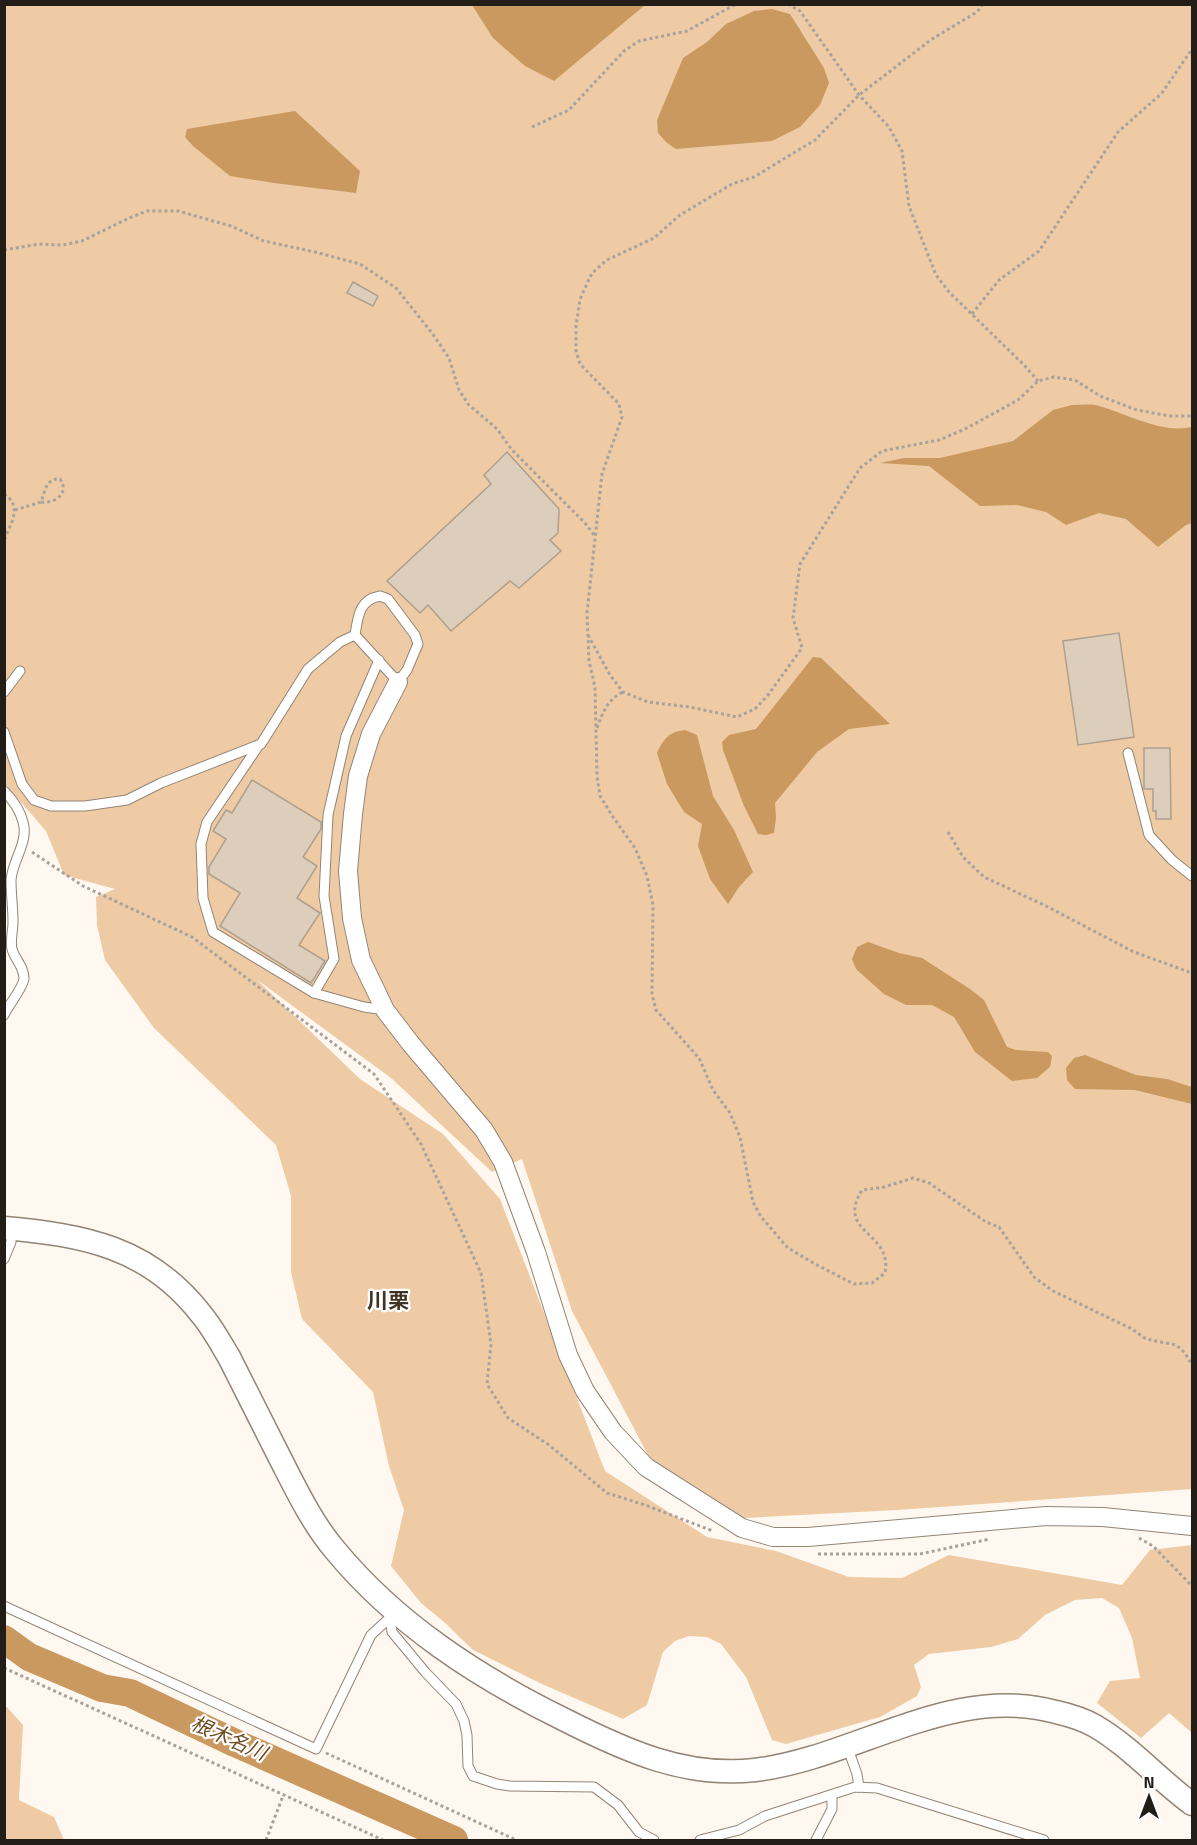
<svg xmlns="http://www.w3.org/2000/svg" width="1197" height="1845" font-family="'Titillium Web','Noto Sans JP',sans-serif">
	<rect width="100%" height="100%" fill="#fff8f1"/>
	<!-- green -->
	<g fill="#eecba4">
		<path d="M4,5h1188v1484l-295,21 -152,8 -96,-61 -77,-146 -50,-152 -30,13 -101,-94 -135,-99 104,100 83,55 57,65 105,272 102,66 69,14 73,26 53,1 47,-23 173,30 28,-35 42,-5v188l-23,-20 -28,25 -44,-35 13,-22 30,-3 -8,-40 -13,-30 -17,-10 -27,2 -30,15 -27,24 -27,8 -62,7 -15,11 7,22 -4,9 -37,21 -94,27 -14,-4 -26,-63 -25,-33 -14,-7 -18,-1 -14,5 -12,11 -16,53 -24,14 -79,-34 -71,-35 -29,-28 -23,-19 -30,-37 13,-56 -15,-44 -16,-74 -71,-73 -11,-47v-76l-15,-51 -122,-117 -49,-68 -8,-35 -1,-28 19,-8 -51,-14 -18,-44 -41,-47z"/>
		<path d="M5,1705l18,20 -4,75 35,17 10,23h-59z"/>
	</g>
	<!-- water -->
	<g fill="#ca995f">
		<path d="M472,5h173l-91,76 -29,-15 -32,-28z"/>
		<path d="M772,9l18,5 34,54 5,15 -9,22 -20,22 -28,14 -96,8 -9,-6 -9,-10 -1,-13 26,-62 24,-16 19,-18 28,-13z"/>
		<path d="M295,111l65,60 -4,22 -82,-10 -44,-7 -37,-30 -8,-9 2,-8z"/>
		<path d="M1072,405c8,0 16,-1 24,0 30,8 64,29 96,22v96l-6,2 -28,22 -32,-28 -27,-6 -33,12 -20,-13 -29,-7 -37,1 -51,-40 -49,-3 24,-5h36l73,-17 40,-31z"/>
		<path d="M813,657l8,1 69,66 -41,5 -32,23 -42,51 1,15 -2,15 -8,2 -8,-1 -14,-28 -21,-56 -1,-8 7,-7 27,-6z"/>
		<path d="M685,730l12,5 16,61 21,34 19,42 -14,15 -11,17 -18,-25 -12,-33 4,-22 -18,-12 -17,-28 -10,-31c7,-15 12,-21 28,-23z"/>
		<path d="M868,942l31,11 23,5 48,31 14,11 23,47 9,3 32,2 4,4 -2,11 -13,11 -25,3 -37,-29 -21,-35 -22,-12h-26l-22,-11 -28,-25 -4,-10 5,-12z"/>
		<path d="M1085,1055l51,20 31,4 25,8v17l-57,-14 -60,-1 -8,-9 -1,-12 8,-10z"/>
	</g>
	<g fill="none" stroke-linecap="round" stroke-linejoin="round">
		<!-- river -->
		<path stroke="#ca995f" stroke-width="28" d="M4,1639l25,18 73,31 28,5 105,50 219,97"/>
	</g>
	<!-- building -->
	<g fill="#ddcdbb" stroke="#ae9f8e" stroke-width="1.5">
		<path d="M353,282l25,14 -5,10 -26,-13z"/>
		<path d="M507,452l52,57 -1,24 -8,7 11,11 -42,37 -9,-7 -59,50 -23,-26 -8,8 -33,-32 104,-97 -7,-9z"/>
		<path d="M1119,633l15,104 -56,8 -15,-104z"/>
		<path d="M1144,748h26l1,71h-15v-8h-3v-22h-9z"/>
		<path d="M252,780l69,42v7l-18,28 14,9 -20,32 23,15 -21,32 26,16 -14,22 -91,-57 20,-33 -31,-19v-7l17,-28 -13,-8 13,-21 6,3z"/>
	</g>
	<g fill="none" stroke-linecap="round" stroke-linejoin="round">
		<!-- service casing -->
		<g stroke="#938474" stroke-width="11">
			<g id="service">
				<path d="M380,596l8,3 27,36 3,9 -11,26 -9,12 -43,-47c3,-19 4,-35 25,-39z"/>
				<path d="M4,692l16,-21"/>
				<path d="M4,732l18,52 12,16 17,6h34l42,-6 34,-17 100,-39 47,-75 32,-27 15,-7"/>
				<path d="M259,745l-52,77 -6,22 2,54 10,34 101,61 50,14 21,3"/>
				<path d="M1128,753l21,82 23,25 20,16"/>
				<path d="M4,791c9,9 16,19 19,31 6,20 -11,39 -12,58 0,14 2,28 2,42 0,9 -3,18 -1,27 3,11 12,17 12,30 -1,9 -15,25 -20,36"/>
				<path d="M314,993l20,-34 -10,-63 4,-81 18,-79 33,-76"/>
				<path d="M4,1259l7,-17v-13"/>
				<path d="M4,1606l312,143 55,-114 25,-23"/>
				<path d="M395,1614l-4,11 1,7 34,41 30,31 8,17 3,14 1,31 5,10 24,8 13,2 84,1 24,18 21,27 15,8"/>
				<path d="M847,1746l10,28 2,13"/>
				<path d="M700,1840l39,-10 26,-14 90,-29 22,1 167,52"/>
				<path d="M816,1840l16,-31v-14"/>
			</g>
		</g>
		<!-- minor casing -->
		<g stroke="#938474" stroke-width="20">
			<path id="minor" d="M398,682l-27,52 -13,42 -5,38 -5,57 4,47 9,42 14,29 10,21 26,34 73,86 19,32 33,90 32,103 17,36 28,41 33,35 96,61 31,9h35l238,-21 57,1 89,9"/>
		</g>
		<!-- tertiary casing -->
		<g stroke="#938474" stroke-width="25">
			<path id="tertiary" d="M4,1228c80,7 145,19 197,86 11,13 19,28 28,43 17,33 34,67 51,101 16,31 32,65 55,92 61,74 143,127 228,169 61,31 122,59 192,51 101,-12 197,-87 301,-58 13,3 27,7 39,14 36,21 64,54 97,78"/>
		</g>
		<!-- path -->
		<g stroke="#a9a29c" stroke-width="3" stroke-dasharray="3 3" stroke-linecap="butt">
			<path d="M788,4l12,7 59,84 30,32 13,24 7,55 27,69 13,17 75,73 14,16"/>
			<path d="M983,4l-6,8 -45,27 -73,56 -44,45 -61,37 -22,7 -52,31 -26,23 -47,22 -15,13 -12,26 -4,27v25l4,13 39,40 3,13 -20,57 -15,139 2,48 6,26 2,89 3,20 13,21 22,31 12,28 6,29 -1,89 4,16 43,48 14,32 17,23 10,24 13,65 8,15 27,31 29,17 37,19 18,-1 13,-10c8,-42 -50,-39 -23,-83l22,-3 29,-9 16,5 57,39 13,5 35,50 19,14 79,38 14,10 30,6 9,8 7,12"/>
			<path d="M532,127l37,-17 55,-59 15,-10 48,-10 49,-27"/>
			<path d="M4,250l35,-6 24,1 19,-4 47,-23 18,-7h31l53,15 33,15 51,11 45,12 36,24 36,45 17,25 10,32 9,14 29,25 15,21 73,73 9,12"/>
			<path d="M972,314l27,-34 40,-29 79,-119 44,-39 30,-44"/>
			<path d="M4,494c19,12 7,30 0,46"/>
			<path d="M15,510l26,-8c4,-11 5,-24 19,-23 10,14 -5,25 -19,23"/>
			<path d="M588,635l22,40 13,17 25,10 42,5 47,10 18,-8 13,-14 34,-47 -9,-30 7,-54 60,-96 22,-17 57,-11 26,-11 53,-29 20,-19 16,-4 21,3 25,16 37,14 33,6h22"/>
			<path d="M597,728c6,-16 10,-28 26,-36"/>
			<path d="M948,832l15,25 21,20 62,29 88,46 58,21"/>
			<path d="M32,852l51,34 109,51 182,137 47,70 60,129 10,71 -4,40 21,34 41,27 58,48 38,12 68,26"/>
			<path d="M1139,1538l14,8 39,40"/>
			<path d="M818,1554h102l70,-15"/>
			<path d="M4,1668l379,172"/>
			<path d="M326,1753l190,87"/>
			<path d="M266,1840l17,-44"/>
		</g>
		<!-- service -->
		<use href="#service" stroke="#fff" stroke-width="9"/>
		<!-- minor -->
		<use href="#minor" stroke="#fff" stroke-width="18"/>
		<!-- tertiary -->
		<use href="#tertiary" stroke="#fff" stroke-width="22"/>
	</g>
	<g text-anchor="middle" stroke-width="4.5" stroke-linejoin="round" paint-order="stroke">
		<!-- water labels -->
		<g font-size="20" font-style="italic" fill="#6e4b20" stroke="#fff">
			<text transform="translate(229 1738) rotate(24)" y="7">根木名川</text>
		</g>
		<!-- quarter labels -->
		<g font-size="21" font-weight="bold" fill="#403325" stroke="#fff">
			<text x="388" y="1308">川栗</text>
		</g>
	</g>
	<!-- border -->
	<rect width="1197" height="1845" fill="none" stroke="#231d17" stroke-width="12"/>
	<!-- north arrow -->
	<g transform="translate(1149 1797)" stroke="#ffffff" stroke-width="4.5" paint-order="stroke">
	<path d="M0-4.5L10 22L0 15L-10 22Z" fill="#231d17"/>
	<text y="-9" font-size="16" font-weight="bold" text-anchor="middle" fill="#231d17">N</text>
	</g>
</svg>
